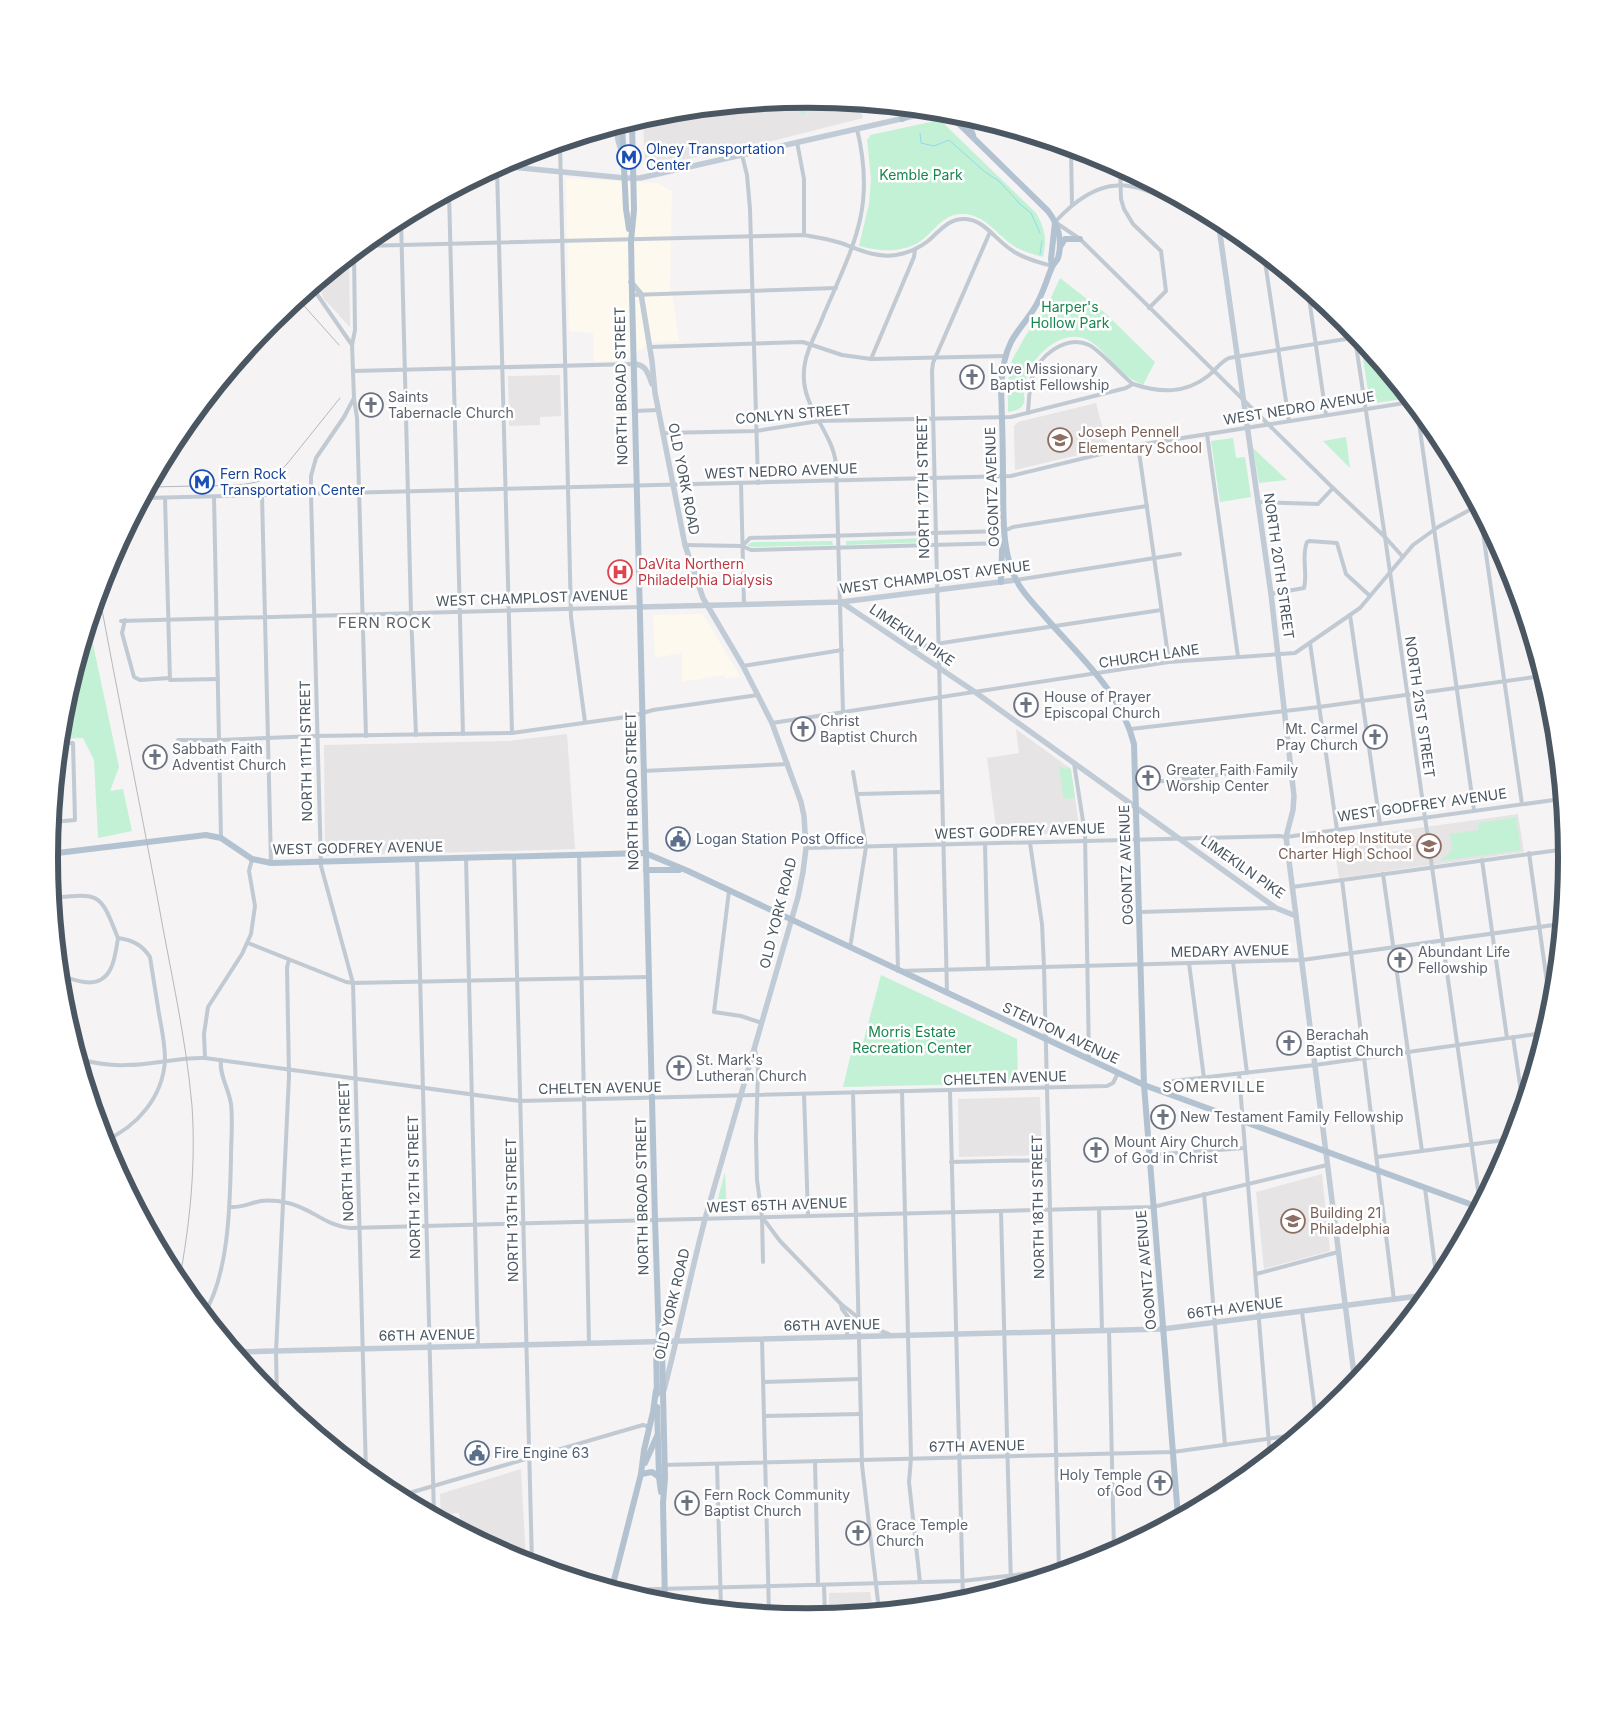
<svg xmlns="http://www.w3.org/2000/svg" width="1616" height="1716" font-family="Inter,sans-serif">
	<rect width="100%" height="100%" fill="#f5f3f3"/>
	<!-- commercial -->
	<g fill="#fdf9ef">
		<path d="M566,178l92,5 14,8 -2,98 3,10 6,42 -27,1 -28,18 -30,2 -1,-29 -24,-2z"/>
		<path d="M703,614l37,62 -15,3v-4l-43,7v-29l-27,5 -2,-43z"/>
	</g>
	<!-- education -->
	<g fill="#e6e4e5">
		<path d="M808,99l51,5 4,14 -99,25 -119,25 -2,-50 17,-5z"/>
		<path d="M349,257l1,70 -26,-28 -7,-16z"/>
		<path d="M560,375l1,41 -21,1v8l-31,1 -1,-50z"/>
		<path d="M1096,403l12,45 -93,22 -1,-38v-6l4,-4z"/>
		<path d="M1016,729l55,40 9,64 -83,2 -10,-77 32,-5z"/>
		<path d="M567,734l8,115 -250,7 -1,-111 183,-4z"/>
		<path d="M1518,814l6,38 -185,26 -6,-38z"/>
		<path d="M1040,1097l2,58 -83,2 -1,-58z"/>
		<path d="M1322,1174l8,77 -66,18 -8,-77z"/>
		<path d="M521,1469l5,93 -9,-3 -56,-30 -2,-16 -18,2 -1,-21z"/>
		<path d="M870,1592l3,19 -44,4v-22z"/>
	</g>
	<!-- green -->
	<g fill="#c3f1d5">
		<path d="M808,99l10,1 -15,15 -15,-14z"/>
		<path d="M940,120l96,93c9,15 11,27 7,44 -11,-3 -23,-6 -32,-13 -16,-12 -26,-29 -48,-30 -22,-1 -30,21 -47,30 -20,9 -37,7 -57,2l10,-42 2,-25 -4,-40 2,-1 1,-3z"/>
		<path d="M1060,278l45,35 50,49 -12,23c-6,-3 -12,-6 -17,-10 -15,-10 -23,-28 -40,-36 -23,-10 -50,14 -58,34 -2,6 -3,13 -4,19 0,3 1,8 0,11 -3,7 -10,8 -16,9v-31l4,-21 14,-25 22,-31z"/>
		<path d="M1360,339l48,59 -38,6z"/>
		<path d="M1346,437l4,31 -27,-27z"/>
		<path d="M1233,438l3,20 9,-1 6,40 -31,5 -9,-61z"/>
		<path d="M1253,448l34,32 -28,3z"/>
		<path d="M929,538v4l-83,3v-4z"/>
		<path d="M832,541l1,4 -82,2 -4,-2 5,-3z"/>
		<path d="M89,625l30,142 -9,24 13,-2 9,42 -34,7 -4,-78 -11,-22 -23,1 3,-29z"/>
		<path d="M1059,766l7,3 2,-2 3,3 4,27 -1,1 -6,1 -6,-2 1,-2z"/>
		<path d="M1516,817l5,33 -81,11 12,-10 -2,-17 29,-4 -1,-7z"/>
		<path d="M881,975l136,64 1,44 -175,4 11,-46 9,2z"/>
		<path d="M725,1172l2,42h-13z"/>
	</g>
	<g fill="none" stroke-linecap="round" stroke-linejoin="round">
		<!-- stream -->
		<g stroke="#90daee" stroke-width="1">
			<path d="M920,133l1,10 13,3 15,-6 36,32 14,9 21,23 11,9 9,20"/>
			<path d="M1040,254l2,-13"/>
		</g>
		<!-- street -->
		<g stroke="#c1cad2" stroke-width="4">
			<path d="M797,142l7,37v56"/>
			<path d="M560,144l11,473 14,105"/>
			<path d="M1071,148l1,56"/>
			<path d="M742,155l5,20 3,34 8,274"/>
			<path d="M497,168l15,565"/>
			<path d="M1120,168l1,31 3,10 9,15 28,27 5,40 -17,17"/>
			<path d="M449,193l14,541"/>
			<path d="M401,219l10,394 5,122"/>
			<path d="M1220,221c-69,-21 -101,-69 -165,1l25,17 253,249 52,49 18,20"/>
			<path d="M362,246l442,-11c12,2 25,4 37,8 19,7 35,15 55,12 12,-2 22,-6 32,-14 12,-10 20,-23 38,-22 20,2 30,22 47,32 12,8 25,11 39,15"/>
			<path d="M1264,255l25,166"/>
			<path d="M312,287l40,58 2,53 -10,19 -28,41 -5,18v18l10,372 32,117 13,490"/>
			<path d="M1308,291l18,124"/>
			<path d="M632,295l204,-7"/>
			<path d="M1354,332l31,205 95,667"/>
			<path d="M352,345l3,-15 -1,-77"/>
			<path d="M650,347l153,-5 39,13 29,4 134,-3"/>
			<path d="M871,359l43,-102 1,-8"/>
			<path d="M353,371l280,-7"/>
			<path d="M354,399l3,19 9,318"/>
			<path d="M1417,409l57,401"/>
			<path d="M634,411l24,-1"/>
			<path d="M1028,413c1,-12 1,-24 4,-35 6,-22 34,-44 57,-33 12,6 31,29 44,39"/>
			<path d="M663,433l93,-2 63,-10 192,-4 115,-29 7,-4c27,9 52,10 75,-8 8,-6 12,-14 21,-18l129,-21"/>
			<path d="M1207,434l31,223"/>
			<path d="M1138,445l31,217"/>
			<path d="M741,483l3,122"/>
			<path d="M262,495l9,368"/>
			<path d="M214,497l7,341"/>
			<path d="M145,498l866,-22 127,-31 273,-43"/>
			<path d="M165,498l5,182 48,-1"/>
			<path d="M1257,502l61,2 15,-16"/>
			<path d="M1480,512l42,292"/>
			<path d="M685,545l57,1 9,4 254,-7"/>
			<path d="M742,546l8,-8 254,-7 9,-4 134,-21"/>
			<path d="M1016,580l164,-26"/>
			<path d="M1271,594l33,-6c4,-15 -3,-31 3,-46l2,-1 28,2 9,31 24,22"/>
			<path d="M1350,615l30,209"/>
			<path d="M125,620l-3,13 12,44 6,3 30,-2"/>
			<path d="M121,621l518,-14"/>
			<path d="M1310,643l27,187"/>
			<path d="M909,648l252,-38"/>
			<path d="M743,666l99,-16"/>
			<path d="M843,712l-7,-249c-5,-34 -35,-56 -32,-92 1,-20 13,-38 20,-57 30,-70 52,-107 33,-185"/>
			<path d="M772,723l397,-61 126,-9 65,-45 53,-63 25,-18 39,-21"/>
			<path d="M1131,729l188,-22 223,-31"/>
			<path d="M178,740h42l96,-4 196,-3 121,-17 20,-6 105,-15"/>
			<path d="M1074,763l11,71 4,225"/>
			<path d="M643,771l145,-7"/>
			<path d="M1136,784l154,-17"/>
			<path d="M857,794l85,-2"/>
			<path d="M52,822l23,-2 -2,-77h-13"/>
			<path d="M1030,843l12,81 2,43 15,604"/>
			<path d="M985,844l3,124"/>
			<path d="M895,846l3,125 404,-11 259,-36"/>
			<path d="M806,848l473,-12 7,1 275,-38"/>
			<path d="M1529,853l22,158"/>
			<path d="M579,855l10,489"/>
			<path d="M514,856l18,708"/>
			<path d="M466,858l12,488"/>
			<path d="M417,859l17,656"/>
			<path d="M1482,860l25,178"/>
			<path d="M1383,874l39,277"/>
			<path d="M1342,880l52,420"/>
			<path d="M1292,887l274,-38"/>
			<path d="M729,891l-15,121 27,4 21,7"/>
			<path d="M53,898c48,-5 47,-5 65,40"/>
			<path d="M1140,912l135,-4"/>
			<path d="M248,943l98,39 7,1 296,-6"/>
			<path d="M850,948l16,-101 -13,-75"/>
			<path d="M1233,962l14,111"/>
			<path d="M1189,963l15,115"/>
			<path d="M60,975c8,3 16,6 24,7 28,4 31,-23 34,-44"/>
			<path d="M947,992l-15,-621 1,-8 57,-131"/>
			<path d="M1513,1037l10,68"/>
			<path d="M755,1049l3,20 -2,69 1,42 5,37 1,45"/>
			<path d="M205,1058l-1,-24 4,-27 34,-53 9,-20 4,-28 -6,-35 3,-12"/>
			<path d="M79,1059c15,4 31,7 47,6 27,0 53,-8 79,-7l315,43 587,-15 6,-3 5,-10"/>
			<path d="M1239,1074l31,382"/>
			<path d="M902,1091l9,367 -2,24 11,100"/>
			<path d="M950,1091l13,510"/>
			<path d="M853,1092l9,373 17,145"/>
			<path d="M1166,1093l3,-9 4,-3 142,-16 229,-32"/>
			<path d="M804,1094l4,121"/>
			<path d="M104,1141c33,-14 59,-44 61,-81 0,-16 -3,-31 -6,-46 -3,-19 -6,-38 -9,-57 -8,-12 -17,-17 -32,-19"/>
			<path d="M1149,1155l96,-7"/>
			<path d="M1377,1157l135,-18"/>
			<path d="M951,1162l97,-2"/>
			<path d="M1425,1188l12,94"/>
			<path d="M1204,1194l21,251"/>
			<path d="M230,1207c11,1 20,-4 31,-6 9,-1 18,0 27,2 23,5 38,23 62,25l803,-21 174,-42"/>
			<path d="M1099,1209l3,122"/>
			<path d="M1001,1211l10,375"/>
			<path d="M762,1217l18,24 61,63 28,22 20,8"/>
			<path d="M1256,1274l82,-22"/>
			<path d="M841,1304l1,5 17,22"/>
			<path d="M1302,1312l14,106"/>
			<path d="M204,1314c25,-40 26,-110 27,-157 0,-17 2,-35 0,-53 -2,-15 -12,-29 -10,-44"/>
			<path d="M847,1315v22"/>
			<path d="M1109,1330l5,221"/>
			<path d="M762,1339l7,274"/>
			<path d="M764,1382l96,-3"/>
			<path d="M277,1400l-1,-48 13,-276 -2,-109 2,-7"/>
			<path d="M765,1416l96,-2"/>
			<path d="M815,1461l3,124"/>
			<path d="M717,1464l4,145"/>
			<path d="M663,1465l510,-13 122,-17"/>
			<path d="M399,1496l237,-69 7,-2 7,2"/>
			<path d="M1178,1510l18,-3"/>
			<path d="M824,1585l1,31"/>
			<path d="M619,1590l343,-9 106,-12"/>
		</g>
		<!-- secondary -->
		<g stroke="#c1cbd6" stroke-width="5.5">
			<path d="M616,127l2,13 4,14"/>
			<path d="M499,166l126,12h15l296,-67"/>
			<path d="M1218,220l53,374 23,202 -1,14 -7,27 69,545"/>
			<path d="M631,282l10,12 11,67 3,32 30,152 18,53 40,68 29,57 29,79 3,14 2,32 -3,24 -5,25 -93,322c-15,57 -26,114 -41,171"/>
			<path d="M633,364c13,0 15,9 19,20"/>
			<path d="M841,602l134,90 301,216 20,8"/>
			<path d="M639,607l202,-5 175,-22"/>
			<path d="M236,1352l927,-23 263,-34"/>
		</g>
		<!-- primary -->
		<g stroke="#b3c2d1" stroke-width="6">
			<path d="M947,112l101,99c10,13 15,30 10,47 -1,3 -5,6 -6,9 -6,14 -9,27 -17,40 -7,12 -17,22 -24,35 -7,14 -9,29 -10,44 1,31 2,61 2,92 1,35 -3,75 16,107 6,10 14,18 22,27 34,41 80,78 93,132l10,341 34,432"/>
			<path d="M970,118l-1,8 4,9"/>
			<path d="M902,119l17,-9"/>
			<path d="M632,122l2,88 -3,31 1,54 23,925 4,121 3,7 1,45 2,85 -2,25 2,100"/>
			<path d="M622,125l4,84 3,20"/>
			<path d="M1060,247l5,-8h15"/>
			<path d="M1052,266l-1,-7 4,-37"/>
			<path d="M1001,582l1,-32 3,-6"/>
			<path d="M49,854l157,-19 15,3 31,21 19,4 374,-10 43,18 456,214 334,122"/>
			<path d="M646,870h33"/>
			<path d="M657,1394l-1,-45 3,-8"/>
			<path d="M657,1407l2,70 2,15"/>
			<path d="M645,1463l12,-27"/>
			<path d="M641,1474l11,-2 7,5"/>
			<path d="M612,1588l29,-114 3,-24 9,-38 3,-22"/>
		</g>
		<!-- rail -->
		<g stroke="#b5b8bd" stroke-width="1">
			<path d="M298,299l41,46"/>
			<path d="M208,486c29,-1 58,1 79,-22l53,-66"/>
			<path d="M150,487l47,-1"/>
			<path d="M99,594c19,102 40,205 59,307 12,68 28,136 34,205 4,59 -2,118 -13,176"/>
		</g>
	</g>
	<!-- icons -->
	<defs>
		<g id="metro-ring" transform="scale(1.25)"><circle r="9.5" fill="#fff" stroke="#1a4fb4" stroke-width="1.5"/><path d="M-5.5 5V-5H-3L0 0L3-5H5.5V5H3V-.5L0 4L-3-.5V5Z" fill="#1a4fb4"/></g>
		<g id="church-ring" transform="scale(1.25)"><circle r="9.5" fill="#fff" stroke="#6b7280" stroke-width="1.5"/><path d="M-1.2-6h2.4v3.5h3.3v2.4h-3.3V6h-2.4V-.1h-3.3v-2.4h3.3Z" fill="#6b7280"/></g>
		<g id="school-ring" transform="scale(1.25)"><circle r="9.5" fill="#fff" stroke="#8d6e63" stroke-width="1.5"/><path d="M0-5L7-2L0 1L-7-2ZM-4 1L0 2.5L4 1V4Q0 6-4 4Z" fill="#8d6e63"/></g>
		<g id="hospital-ring" transform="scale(1.25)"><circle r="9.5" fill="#fff" stroke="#e0444e" stroke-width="1.5"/><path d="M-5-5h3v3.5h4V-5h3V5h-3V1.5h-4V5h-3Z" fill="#e0444e"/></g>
		<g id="civic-ring" transform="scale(1.25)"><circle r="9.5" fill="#fff" stroke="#5c6f8a" stroke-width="1.5"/><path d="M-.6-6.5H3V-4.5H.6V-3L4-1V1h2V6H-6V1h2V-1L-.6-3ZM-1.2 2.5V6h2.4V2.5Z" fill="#5c6f8a"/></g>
	</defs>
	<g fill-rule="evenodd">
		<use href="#metro-ring" x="629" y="157"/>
		<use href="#church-ring" x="972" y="377"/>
		<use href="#church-ring" x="371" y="405"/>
		<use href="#school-ring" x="1060" y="440"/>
		<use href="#metro-ring" x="202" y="482"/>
		<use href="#hospital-ring" x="620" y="572"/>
		<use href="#church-ring" x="1026" y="705"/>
		<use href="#church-ring" x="803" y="729"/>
		<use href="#church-ring" x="1375" y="737"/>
		<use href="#church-ring" x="155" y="757"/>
		<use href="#church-ring" x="1148" y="778"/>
		<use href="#civic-ring" x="678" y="839"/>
		<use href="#school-ring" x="1429" y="846"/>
		<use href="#church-ring" x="1400" y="960"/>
		<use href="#church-ring" x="1289" y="1043"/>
		<use href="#church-ring" x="679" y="1068"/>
		<use href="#church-ring" x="1163" y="1117"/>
		<use href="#church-ring" x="1096" y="1150"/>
		<use href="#school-ring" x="1293" y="1221"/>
		<use href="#civic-ring" x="477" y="1453"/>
		<use href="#church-ring" x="1160" y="1483"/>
		<use href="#church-ring" x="687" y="1503"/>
		<use href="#church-ring" x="858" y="1533"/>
	</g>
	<g text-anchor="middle" stroke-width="5" stroke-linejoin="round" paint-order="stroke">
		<!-- transit labels -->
		<g font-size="14" fill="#164399" stroke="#fff" text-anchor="start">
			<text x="646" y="154">Olney Transportation<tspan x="646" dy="16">Center</tspan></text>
			<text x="220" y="479">Fern Rock<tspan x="220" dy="16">Transportation Center</tspan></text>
		</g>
		<!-- park labels -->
		<g font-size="14" fill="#17864f" stroke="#fff">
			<text x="921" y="180">Kemble Park</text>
			<text x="1070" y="312">Harper's<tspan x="1070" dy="16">Hollow Park</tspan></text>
			<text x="912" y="1037">Morris Estate<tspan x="912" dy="16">Recreation Center</tspan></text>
		</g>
		<!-- worship labels -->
		<g font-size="14" fill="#5b616d" stroke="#fff" text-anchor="start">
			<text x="990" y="374">Love Missionary<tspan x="990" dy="16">Baptist Fellowship</tspan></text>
			<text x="388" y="402">Saints<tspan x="388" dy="16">Tabernacle Church</tspan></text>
			<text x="1044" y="702">House of Prayer<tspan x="1044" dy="16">Episcopal Church</tspan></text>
			<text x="820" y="726">Christ<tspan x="820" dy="16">Baptist Church</tspan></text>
			<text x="1358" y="734" text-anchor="end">Mt. Carmel<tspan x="1358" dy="16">Pray Church</tspan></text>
			<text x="172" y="754">Sabbath Faith<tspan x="172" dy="16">Adventist Church</tspan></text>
			<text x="1166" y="775">Greater Faith Family<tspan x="1166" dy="16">Worship Center</tspan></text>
			<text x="1418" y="957">Abundant Life<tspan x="1418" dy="16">Fellowship</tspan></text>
			<text x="1306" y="1040">Berachah<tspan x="1306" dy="16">Baptist Church</tspan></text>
			<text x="696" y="1065">St. Mark's<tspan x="696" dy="16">Lutheran Church</tspan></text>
			<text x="1180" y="1122">New Testament Family Fellowship</text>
			<text x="1114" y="1147">Mount Airy Church<tspan x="1114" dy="16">of God in Christ</tspan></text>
			<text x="1142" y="1480" text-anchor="end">Holy Temple<tspan x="1142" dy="16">of God</tspan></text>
			<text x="704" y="1500">Fern Rock Community<tspan x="704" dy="16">Baptist Church</tspan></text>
			<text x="876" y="1530">Grace Temple<tspan x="876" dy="16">Church</tspan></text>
		</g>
		<!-- street labels -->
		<g font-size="14" fill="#4a5661" stroke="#fff">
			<text transform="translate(621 386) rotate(-91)" y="5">NORTH BROAD STREET</text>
			<text transform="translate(1299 408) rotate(-9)" y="5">WEST NEDRO AVENUE</text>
			<text transform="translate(793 414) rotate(-5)" y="5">CONLYN STREET</text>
			<text transform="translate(781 471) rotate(-2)" y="5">WEST NEDRO AVENUE</text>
			<text transform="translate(684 479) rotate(79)" y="5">OLD YORK ROAD</text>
			<text transform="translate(923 487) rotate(-91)" y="5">NORTH 17TH STREET</text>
			<text transform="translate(992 487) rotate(-92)" y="5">OGONTZ AVENUE</text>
			<text transform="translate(1279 566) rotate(82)" y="5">NORTH 20TH STREET</text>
			<text transform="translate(935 577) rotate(-7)" y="5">WEST CHAMPLOST AVENUE</text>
			<text transform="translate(532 598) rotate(-2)" y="5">WEST CHAMPLOST AVENUE</text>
			<text transform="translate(912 635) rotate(34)" y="5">LIMEKILN PIKE</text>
			<text transform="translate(1149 656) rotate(-8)" y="5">CHURCH LANE</text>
			<text transform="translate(1420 707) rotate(82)" y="5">NORTH 21ST STREET</text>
			<text transform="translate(306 751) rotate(-91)" y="5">NORTH 11TH STREET</text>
			<text transform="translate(632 791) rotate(-91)" y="5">NORTH BROAD STREET</text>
			<text transform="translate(1422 805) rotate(-8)" y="5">WEST GODFREY AVENUE</text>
			<text transform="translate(1020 831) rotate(-2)" y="5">WEST GODFREY AVENUE</text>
			<text transform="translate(358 848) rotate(-1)" y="5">WEST GODFREY AVENUE</text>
			<text transform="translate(1126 865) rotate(-92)" y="5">OGONTZ AVENUE</text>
			<text transform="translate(1243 867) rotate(35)" y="5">LIMEKILN PIKE</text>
			<text transform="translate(778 913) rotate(-76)" y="5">OLD YORK ROAD</text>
			<text transform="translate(1230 951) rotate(-1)" y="5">MEDARY AVENUE</text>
			<text transform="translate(1061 1033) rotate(25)" y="5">STENTON AVENUE</text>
			<text transform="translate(1005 1078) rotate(-2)" y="5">CHELTEN AVENUE</text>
			<text transform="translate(600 1088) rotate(-1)" y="5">CHELTEN AVENUE</text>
			<text transform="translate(346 1151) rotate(-92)" y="5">NORTH 11TH STREET</text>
			<text transform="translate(414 1187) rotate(-91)" y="5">NORTH 12TH STREET</text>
			<text transform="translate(642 1196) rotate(-91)" y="5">NORTH BROAD STREET</text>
			<text transform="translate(777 1205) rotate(-2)" y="5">WEST 65TH AVENUE</text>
			<text transform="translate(1038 1207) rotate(-91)" y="5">NORTH 18TH STREET</text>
			<text transform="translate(512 1210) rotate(-91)" y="5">NORTH 13TH STREET</text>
			<text transform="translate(1146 1270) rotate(-95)" y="5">OGONTZ AVENUE</text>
			<text transform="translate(672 1304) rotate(-77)" y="5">OLD YORK ROAD</text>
			<text transform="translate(1235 1308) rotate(-7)" y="5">66TH AVENUE</text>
			<text transform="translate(832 1325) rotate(-1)" y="5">66TH AVENUE</text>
			<text transform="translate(427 1335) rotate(-1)" y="5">66TH AVENUE</text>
			<text transform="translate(977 1446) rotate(-1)" y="5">67TH AVENUE</text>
		</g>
		<!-- education labels -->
		<g font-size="14" fill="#785e54" stroke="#fff" text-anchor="start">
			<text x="1078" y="437">Joseph Pennell<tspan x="1078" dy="16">Elementary School</tspan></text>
			<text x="1412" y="843" text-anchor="end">Imhotep Institute<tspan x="1412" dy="16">Charter High School</tspan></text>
			<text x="1310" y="1218">Building 21<tspan x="1310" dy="16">Philadelphia</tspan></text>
		</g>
		<!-- health labels -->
		<g font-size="14" fill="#be3a42" stroke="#fff" text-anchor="start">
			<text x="638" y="569">DaVita Northern<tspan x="638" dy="16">Philadelphia Dialysis</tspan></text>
		</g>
		<!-- service labels -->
		<g font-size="14" fill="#4e5e75" stroke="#fff" text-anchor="start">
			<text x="696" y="844">Logan Station Post Office</text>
			<text x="494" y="1458">Fire Engine 63</text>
		</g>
		<!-- neighbourhood labels -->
		<g font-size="15" letter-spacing="1" fill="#5f6368" stroke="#fff">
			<text x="385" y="628">FERN ROCK</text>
			<text x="1214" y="1092">SOMERVILLE</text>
		</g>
	</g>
	<!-- crop -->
	<path d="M0 0H1616V1716H0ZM58 858a750 750 0 1 1 1500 0a750 750 0 1 1-1500 0Z" fill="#fff" fill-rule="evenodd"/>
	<path fill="none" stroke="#4a5661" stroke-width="6" d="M58 858a750 750 0 1 1 1500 0a750 750 0 1 1-1500 0Z"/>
</svg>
